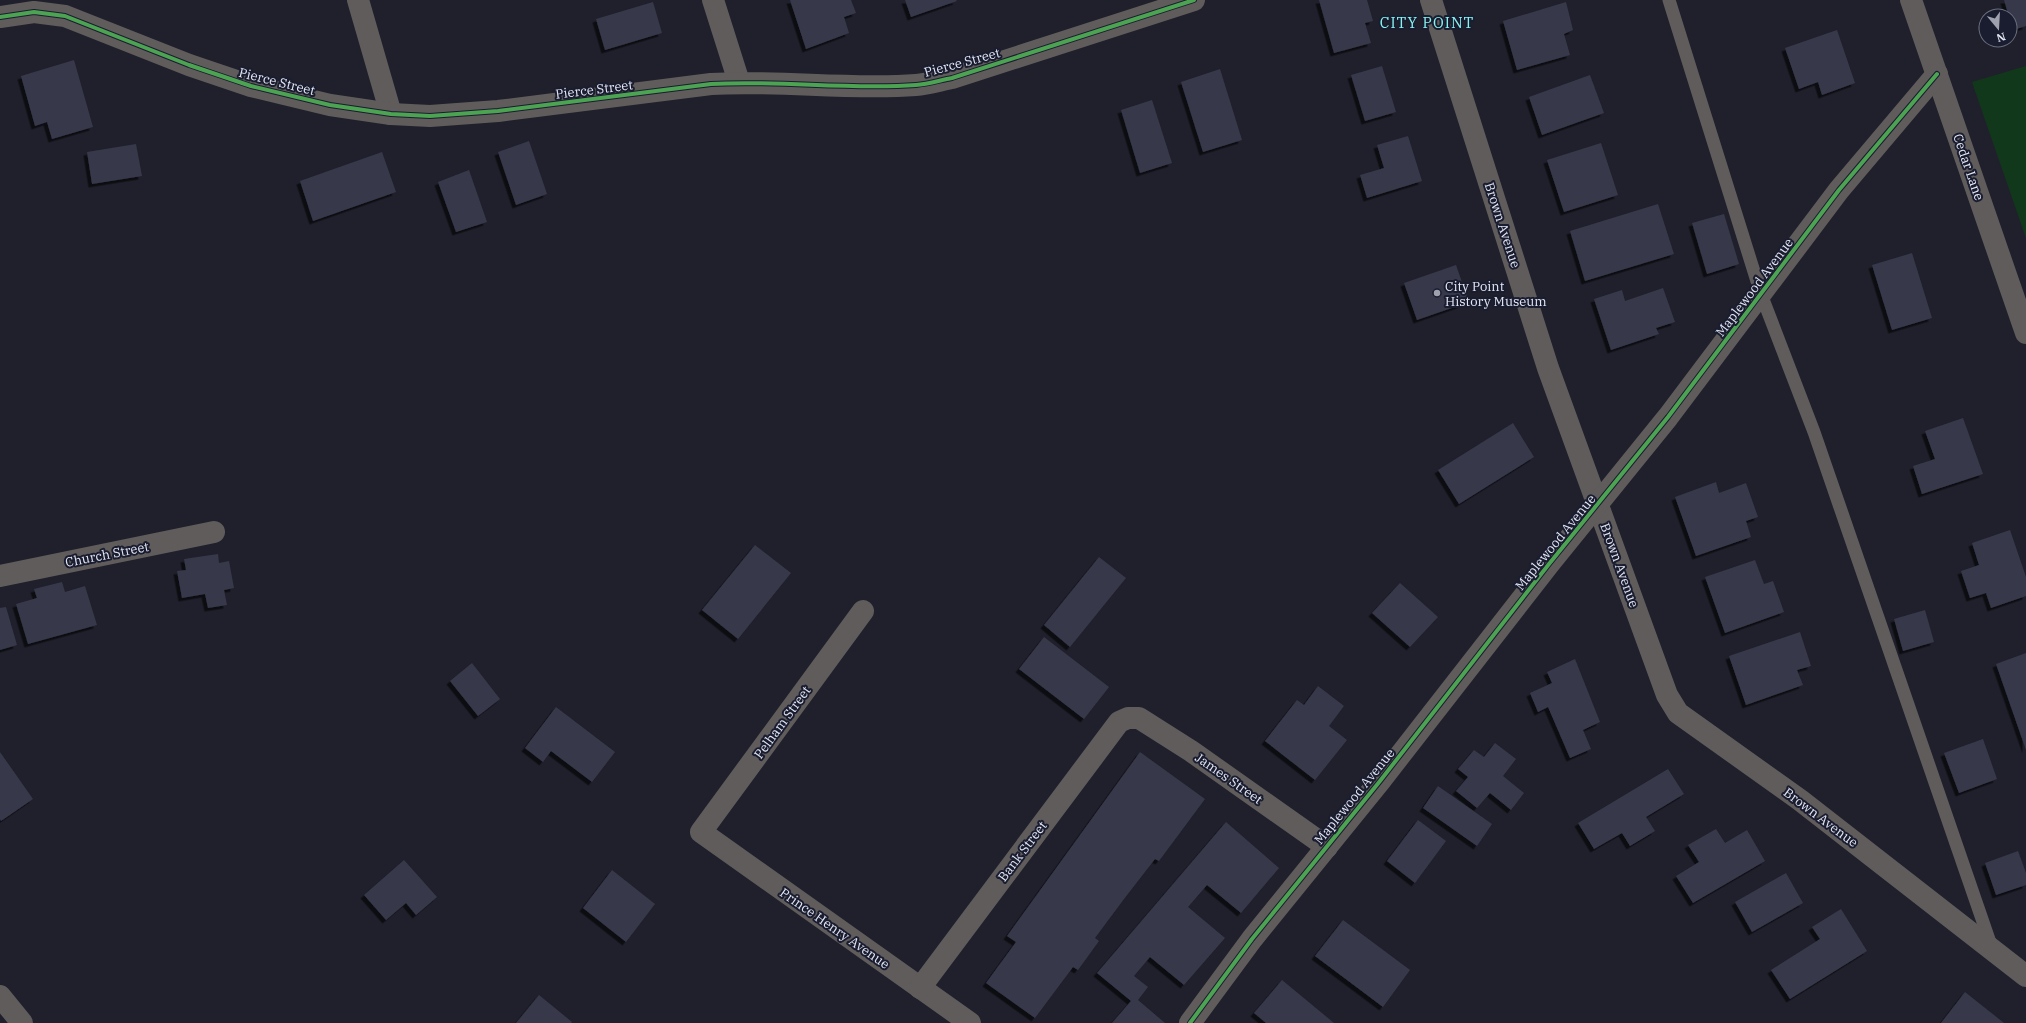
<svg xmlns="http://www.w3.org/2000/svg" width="2026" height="1023" font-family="'IBM Plex Serif',serif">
	<defs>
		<filter id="shadow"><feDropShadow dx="-3.5" dy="3.5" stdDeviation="0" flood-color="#0009"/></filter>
	</defs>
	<rect width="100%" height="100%" fill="#1f202b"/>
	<!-- green -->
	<path fill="#12381c" d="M2026,66v172l-54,-156z"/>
	<!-- building -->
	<g fill="#37384b" filter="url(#shadow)">
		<path d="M790,0h61l5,13 -12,4 5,16 -43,16z"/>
		<path d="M905,0h51l1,1 -46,16z"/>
		<path d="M1319,0h48l6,21 -8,2 6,20 -37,10z"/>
		<path d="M2004,0h22v26l-13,4z"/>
		<path d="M653,2l9,31 -57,17 -9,-31z"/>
		<path d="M1566,2l7,28 -9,4 6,21 -53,15 -14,-49z"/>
		<path d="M1837,30l18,53 -33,12 -4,-13 -19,7 -14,-41z"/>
		<path d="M74,60l19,67 -41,12 -5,-17 -12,4 -14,-50z"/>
		<path d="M1382,66l14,46 -31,9 -14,-46z"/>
		<path d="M1220,69l22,71 -39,12 -22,-70z"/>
		<path d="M1590,75l14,38 -62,22 -13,-38z"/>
		<path d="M1152,100l20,63 -32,10 -19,-63z"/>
		<path d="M1408,136l14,45 -55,17 -7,-23 24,-7 -7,-23z"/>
		<path d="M529,141l18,53 -31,11 -18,-53z"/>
		<path d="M1601,143l17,52 -54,17 -17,-52z"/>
		<path d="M136,144l6,32 -50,8 -5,-32z"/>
		<path d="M382,152l14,40 -83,29 -13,-40z"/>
		<path d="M469,170l18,52 -31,10 -18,-50z"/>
		<path d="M1658,204l16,50 -89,27 -15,-50z"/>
		<path d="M1724,214l15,50 -32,10 -15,-51z"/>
		<path d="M1912,253l20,65 -40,12 -20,-65z"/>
		<path d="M1456,265l13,37 -52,18 -13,-37z"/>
		<path d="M1663,288l12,34 -19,6 3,6 -48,16 -17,-51 28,-9 3,11z"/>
		<path d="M1963,418l20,56 -61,20 -9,-28 22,-7 -10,-28z"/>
		<path d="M1513,423l21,34 -75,47 -21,-34z"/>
		<path d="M1716,482l3,11 27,-10 12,34 -12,4 5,16 -55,19 -21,-59z"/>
		<path d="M2010,530l16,47v19l-35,12 -5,-15 -16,5 -9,-27 18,-6 -7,-22z"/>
		<path d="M755,545l36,28 -53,66 -36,-29z"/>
		<path d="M218,554l1,9 10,-2 5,27 -10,2 3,15 -19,3 -3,-14 -23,4 -5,-27 9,-1 -2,-11z"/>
		<path d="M1099,557l27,21 -56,69 -26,-22z"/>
		<path d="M1755,560l9,24 9,-3 11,31 -59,21 -20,-56z"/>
		<path d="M62,582l3,10 20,-6 12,39 -69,19 -12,-40 21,-6 -3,-9z"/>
		<path d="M1400,583l38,34 -28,30 -38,-34z"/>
		<path d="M6,607l11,38 -17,5v-42z"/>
		<path d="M1925,610l9,32 -31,9 -9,-32z"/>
		<path d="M1800,632l11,34 -14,4 6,15 -57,20 -17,-49z"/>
		<path d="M1044,637l65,50 -25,32 -65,-50z"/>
		<path d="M2026,653v97l-30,-86z"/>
		<path d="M1575,659l25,63 -17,8 8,19 -21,9 -22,-51 -10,5 -8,-19 22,-10 -5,-11z"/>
		<path d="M472,663l28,36 -22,17 -28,-35z"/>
		<path d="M1318,686l26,20 -15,20 18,14 -32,40 -50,-39 32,-41 7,5z"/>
		<path d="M556,707l59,45 -23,30 -41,-31 -8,11 -18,-14z"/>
		<path d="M1983,739l14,40 -38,14 -15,-40z"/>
		<path d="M1495,743l21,16 -13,17 21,17 -13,17 -21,-17 -13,15 -21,-17 12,-14 -10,-8 16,-19 10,7z"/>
		<path d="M0,752l33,47 -32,22 -1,-2z"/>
		<path d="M1140,752l65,47 -46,62 -4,-2 -31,40 -29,39 4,3 -21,29 -5,-3 -38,51 -49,-35 30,-41 -9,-6z"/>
		<path d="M1668,769l16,25 -38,23 9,14 -25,15 -8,-13 -28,16 -16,-26z"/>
		<path d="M1438,786l54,38 -15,22 -54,-38z"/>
		<path d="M1418,820l28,21 -31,42 -28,-22z"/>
		<path d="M1226,822l53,46 -38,45 -34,-28 -19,22 37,31 -41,47 -34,-28 -16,19 14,11 -10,13 27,23h-53l19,-22 -34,-28z"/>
		<path d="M1716,829l9,14 22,-13 18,31 -72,42 -17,-27 23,-14 -11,-17z"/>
		<path d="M2018,851l8,22v12l-30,10 -11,-32z"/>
		<path d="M404,860l33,37 -21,18 -10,-12 -20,17 -22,-25z"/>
		<path d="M612,870l43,34 -29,38 -43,-34z"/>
		<path d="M1786,873l17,30 -51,29 -17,-30z"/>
		<path d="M1841,909l26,42 -77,48 -19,-29 49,-31 -8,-12z"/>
		<path d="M1343,920l67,50 -27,37 -68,-51z"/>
		<path d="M1282,980l52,43h-68l-12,-10z"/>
		<path d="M1965,992l39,31h-63z"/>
		<path d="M539,995l33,27 -1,1h-55z"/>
	</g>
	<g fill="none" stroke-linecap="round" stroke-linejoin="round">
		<!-- service -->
		<path stroke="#605c5c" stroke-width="13" d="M1669,0l92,294 53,138 178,516"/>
		<!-- minor -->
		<g stroke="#605c5c" stroke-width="22">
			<path d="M358,0l33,114"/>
			<path d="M713,0l26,82"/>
			<path d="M1431,0l117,368 119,327 11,18 122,87 226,176"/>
			<path d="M1911,0l115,333"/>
			<path d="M0,17l34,-5 31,4 124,49 62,21 79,19 61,9 39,2 68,-5 213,-27c69,-4 137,6 205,1 12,-1 25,-5 36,-7l242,-78"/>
			<path d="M0,576l214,-44"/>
			<path d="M863,611l-162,221 269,191"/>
			<path d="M920,988l199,-266 9,-4h11l52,33 136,96"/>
			<path d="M0,996l22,27"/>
			<path d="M1190,1023l62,-84 128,-158 169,-217 119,-147 171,-227 98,-116"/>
		</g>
		<!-- cycleway casing -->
		<g stroke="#1a1d30" stroke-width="6">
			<g id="cycleway">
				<path d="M0,17l34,-5 31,4 124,49 62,21 79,19 61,9 39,2 68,-5 213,-27c69,-4 137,6 205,1 12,-1 25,-5 36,-7l242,-78"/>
				<path d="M1190,1023l62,-84 128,-158 169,-217 119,-147 171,-227 98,-116"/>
			</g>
		</g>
		<!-- cycleway -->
		<use href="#cycleway" stroke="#4ca352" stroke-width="4"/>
	</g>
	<!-- markers -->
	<circle fill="#9fa1ae" stroke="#1a1d30" stroke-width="1.5" cx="1437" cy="293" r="4"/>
	<g text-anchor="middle" stroke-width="4" stroke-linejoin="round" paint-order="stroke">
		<!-- street labels -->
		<g font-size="13" fill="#e4e7f4" stroke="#1a1d30">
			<text transform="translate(962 62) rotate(-15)" y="5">Pierce Street</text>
			<text transform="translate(277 81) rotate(14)" y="5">Pierce Street</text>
			<text transform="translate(594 89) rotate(-7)" y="5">Pierce Street</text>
			<text transform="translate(1969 167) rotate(71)" y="5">Cedar Lane</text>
			<text transform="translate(1503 225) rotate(72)" y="5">Brown Avenue</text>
			<text transform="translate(1754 287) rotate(-53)" y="5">Maplewood Avenue</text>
			<text transform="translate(1555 542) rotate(-51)" y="5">Maplewood Avenue</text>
			<text transform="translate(107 554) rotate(-11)" y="5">Church Street</text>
			<text transform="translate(1620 565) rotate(70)" y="5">Brown Avenue</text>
			<text transform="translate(782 722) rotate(-54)" y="5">Pelham Street</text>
			<text transform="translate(1229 778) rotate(35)" y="5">James Street</text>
			<text transform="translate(1354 796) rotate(-51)" y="5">Maplewood Avenue</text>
			<text transform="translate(1821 817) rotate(37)" y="5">Brown Avenue</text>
			<text transform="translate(1022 851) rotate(-53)" y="5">Bank Street</text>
			<text transform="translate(835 928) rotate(35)" y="5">Prince Henry Avenue</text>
		</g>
		<!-- poi labels -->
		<g font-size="13" fill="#e4e7f4" stroke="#1a1d30" text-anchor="start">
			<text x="1445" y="291">City Point<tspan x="1445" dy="15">History Museum</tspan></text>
		</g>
		<!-- quarter labels -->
		<g font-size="15" letter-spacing="1" fill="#88f4f1" stroke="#1a1d30">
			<text x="1427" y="28">CITY POINT</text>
		</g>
	</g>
	<!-- north arrow -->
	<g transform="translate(1998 28) rotate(162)"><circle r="19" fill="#1a1d30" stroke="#6b6e7e"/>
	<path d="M0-3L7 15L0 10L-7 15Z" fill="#9fa1ae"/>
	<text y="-6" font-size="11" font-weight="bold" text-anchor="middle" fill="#e4e7f4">N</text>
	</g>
</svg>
